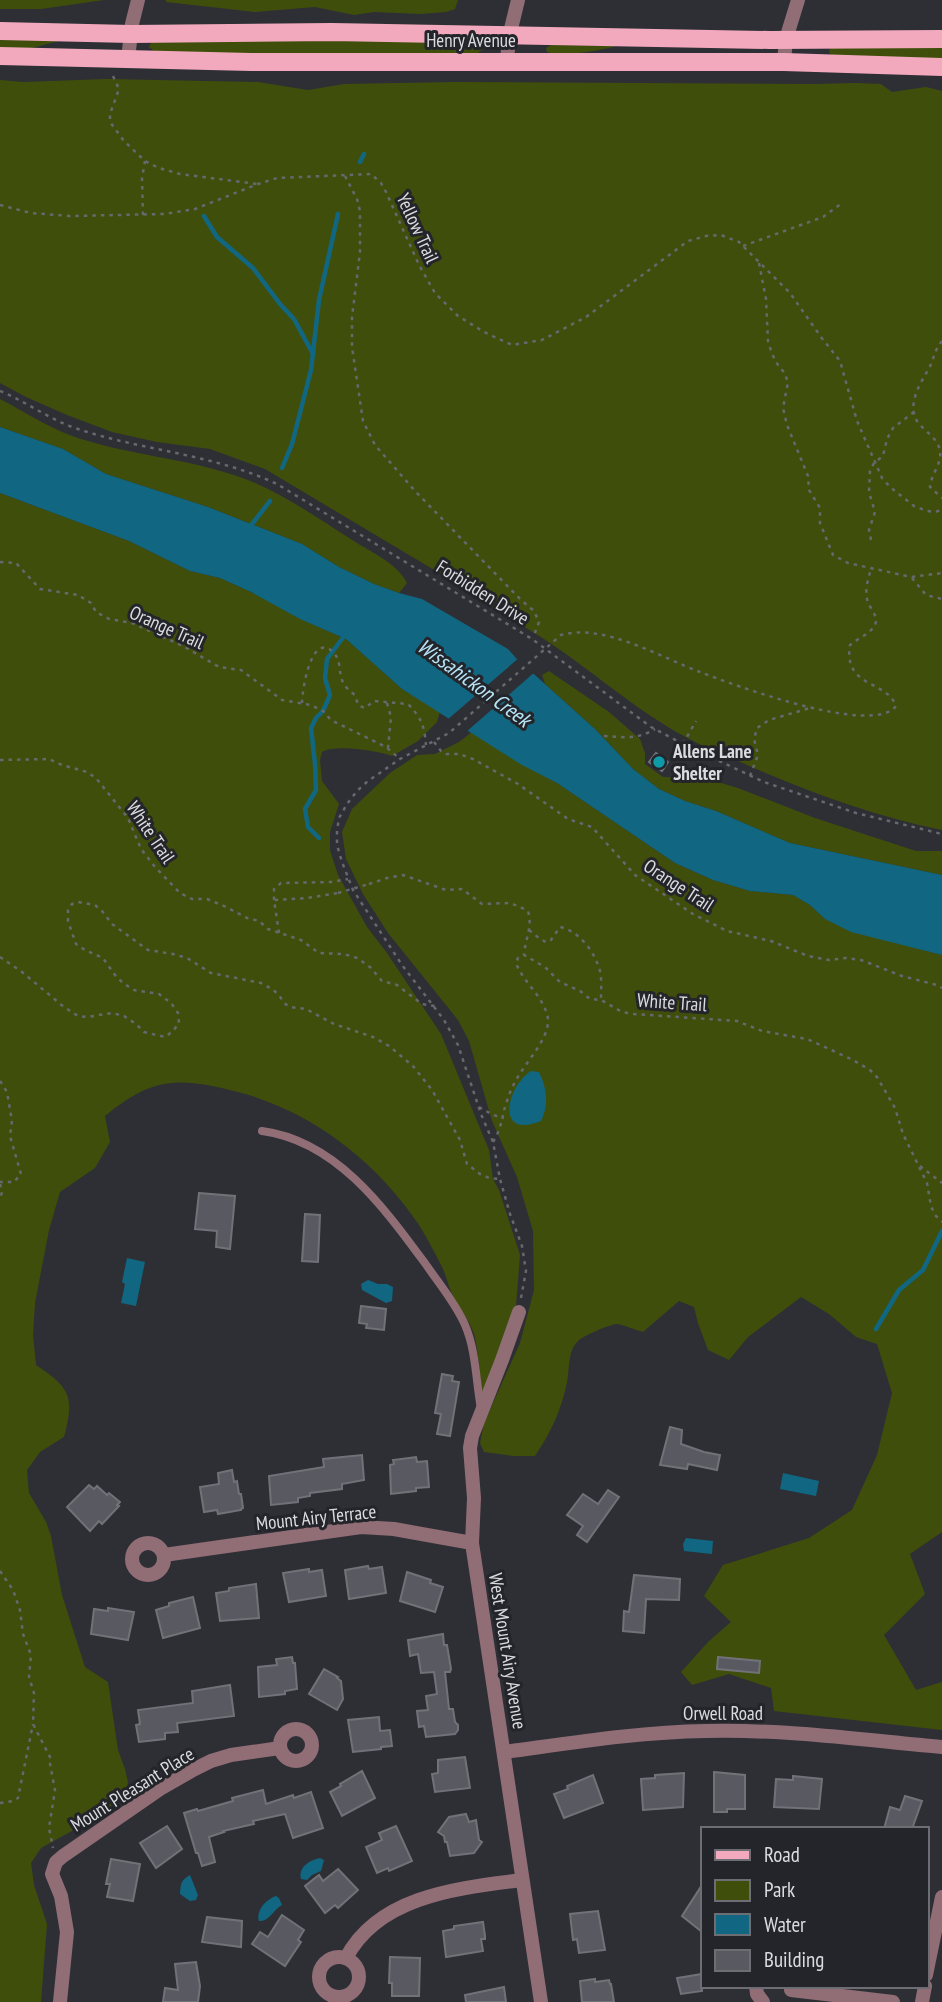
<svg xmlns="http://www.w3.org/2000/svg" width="942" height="2002" font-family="'PT Sans Narrow',sans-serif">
	<rect width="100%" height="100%" fill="#2d2f35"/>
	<!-- green -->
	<g fill="#404e0b">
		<path d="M0,0h104l-63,9h-41z"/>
		<path d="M166,0h292l-3,9 -9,3 -26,2 -46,-2 -20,3 -39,-8 -60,5 -89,-10z"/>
		<path d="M0,39l57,2h2l-35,9 -24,-1z"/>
		<path d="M363,40l116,4 4,5 -5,4 -125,2 -129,-1 -70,-3 -5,-4 2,-4 3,-1z"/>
		<path d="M551,45l65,1c-17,5 -53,11 -69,6l-1,-4z"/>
		<path d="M942,47v12l-111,-4 -2,-3 1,-4z"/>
		<path d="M106,79l152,3 50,8 36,-6 109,-2 361,2 41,-1 26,1 11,8 34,-5 16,4v739c-68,-14 -134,-38 -197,-66 -26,-11 -53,-22 -77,-37 -41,-25 -78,-57 -118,-84 -32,-21 -67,-40 -99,-63l-186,-111 -55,-20 -53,-7 -45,-10 -45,-17 -41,-18 -26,-14v-303l23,2z"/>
		<path d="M0,399c27,14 52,31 81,40 51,16 106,20 156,37 42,14 80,42 117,65 18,12 43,22 53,42l-8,10 -25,-9 -35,-17 -37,-23 -94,-37 -102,-33 -43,-25 -63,-22z"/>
		<path d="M0,493l129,48 61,30 30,7 31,14 50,27 45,20 56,50 38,22 -3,11 -19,19 -26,15c-15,-5 -55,-12 -70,-4l-2,8 2,21 17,23 -9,28v18l8,25 29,52 20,26 54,81 48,116 4,29 6,11 21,65 -4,51 -14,42 -20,45c-3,-20 -3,-40 -8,-59 -5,-15 -16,-27 -23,-42 -3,-8 -5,-17 -9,-25 -7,-14 -15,-29 -23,-42 -42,-63 -107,-114 -181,-133 -58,-15 -85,-16 -133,24l5,26 -15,26 -35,24 -11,38 -14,73 -2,32 3,30c34,23 39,31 28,72l-24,15 -13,18 2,23 17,29 5,14 11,59 23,72 23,15 10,68 7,19 3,13 -3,15 -17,14 -67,37 -10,15 3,22 13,39 -6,78h-41z"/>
		<path d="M549,671l60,41 31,27 5,14v11l18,13 41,1 34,10 77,30 101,33h26v24l-152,-32 -74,-32 -31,-10 -26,-12 -26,-20 -38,-40 -50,-45 -3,-9z"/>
		<path d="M472,732l50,32 35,19 118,80 38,17 37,11 43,4 17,10 15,14 64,22 53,14v577l-32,22 15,40 -41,41 32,55 26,-8v48l-168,-19 -3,-23 -42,-14 -37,11 -11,-13 28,-31 22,-19 -27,-26 19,-31 86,-27 43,-28 25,-55 15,-62 -15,-49 -21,-7 -27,-23 -28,-17 -53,40 -19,23 -21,-10 -10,-27 -4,-16 -15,-6 -36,31c-8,-2 -18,-7 -26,-8 -7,0 -34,12 -39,17 -11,11 -8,28 -11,41 -5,27 -17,52 -32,74h-22l-29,-4 -4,-9 4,-20 36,-80 14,-53 -1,-59 -16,-54 -25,-56 -23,-80 -11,-21 -70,-87 -25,-39 -17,-35 -4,-27 10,-23 38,-36 27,-18 18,-1 24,-12z"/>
	</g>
	<!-- water -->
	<g fill="#116781">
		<path d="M0,427l63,22 43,25 102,33 94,37 37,23 35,17 25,9 23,6 86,50 8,9 79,71 38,40 26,20 26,12 31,10 74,32 152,32v80l-91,-23 -26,-13 -15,-14 -17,-10 -43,-4 -37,-11 -38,-17 -118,-80 -35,-18 -120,-76 -56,-50 -46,-20 -49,-27 -31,-14 -30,-7 -61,-30 -129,-48z"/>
		<path d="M531,1071l8,1c8,16 10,33 2,49 -46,19 -35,-34 -10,-50z"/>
		<path d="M127,1258l18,4 -9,44 -15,-3 4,-19 -3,-2z"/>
		<path d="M368,1280l10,4h9l6,3 -1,14 -6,2 -24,-13 -1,-6z"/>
		<path d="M783,1473l36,8 -3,15 -36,-7z"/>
		<path d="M686,1538l27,3 -1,13 -28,-3 -1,-7z"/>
		<path d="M320,1858l4,2 -3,11 -9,4 -5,5 -6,-1c-3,-12 9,-19 19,-21z"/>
		<path d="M190,1875l8,20 -2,5 -6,1 -10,-7c1,-10 0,-13 10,-19z"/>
		<path d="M276,1896l3,2 3,7c-9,5 -13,17 -23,16 -3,-10 6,-21 17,-25z"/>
	</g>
	<!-- pier -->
	<path fill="#2d2f35" d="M520,657l16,14 -70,61 -19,-12z"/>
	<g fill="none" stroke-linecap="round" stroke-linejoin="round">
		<!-- stream -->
		<g stroke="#116781" stroke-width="4.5">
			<path d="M360,162l4,-8"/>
			<path d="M204,216l13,21 36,31 27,36 14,15 19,35"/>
			<path d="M282,468l10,-24 19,-74 8,-70 19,-86"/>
			<path d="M249,528l21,-27"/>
			<path d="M319,838l-11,-11 -3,-18 11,-19 -1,-26 -4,-36 5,-10 7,-7 7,-16 -5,-17 2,-19 18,-24"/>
			<path d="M876,1329l23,-39 24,-20 19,-39"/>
		</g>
	</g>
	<!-- building -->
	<g fill="#595a61" stroke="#707278" stroke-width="2">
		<path d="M656,753l12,9 -6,9 -13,-9z"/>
		<path d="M199,1193l36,3 -5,53 -14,-2 1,-16 -22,-2z"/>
		<path d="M305,1214l15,1 -2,47 -16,-1z"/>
		<path d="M361,1306l25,3 -2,21 -18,-2 1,-4 -8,-1z"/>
		<path d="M442,1374l11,2 -1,5 7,1 -9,54 -13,-2 4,-20 -6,-1z"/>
		<path d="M670,1427l12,3 -1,14 23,8 16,3 -3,15 -29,-6 -1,5 -27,-4z"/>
		<path d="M362,1455l2,25 -22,4v5l-32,4v3l-12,2v4l-27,3 -2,-29 55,-9 -1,-8z"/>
		<path d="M416,1457l1,5 10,-1 2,26 -13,1v3l-25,3 -1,-29 4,-1 -1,-4z"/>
		<path d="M232,1470l2,12 3,-1 2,13h2l2,14 -2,1v1l-23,4 -1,-4 -13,2 -4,-25 19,-3 -1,-11z"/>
		<path d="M89,1485l5,4 3,-3 10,9 2,-2 11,9 -3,3 2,1 -17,18 -3,-3 -9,10 -23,-24z"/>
		<path d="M608,1490l11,7 -32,45 -10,-7 6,-9 -16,-11 16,-21 15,10z"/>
		<path d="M368,1566l1,3 13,-2 4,26 -37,6 -4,-29z"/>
		<path d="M309,1569v3l13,-2 4,26 -37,6 -6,-29z"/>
		<path d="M407,1572l24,8 -1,3 13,4 -8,25 -35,-11z"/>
		<path d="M634,1575l46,4 -1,21 -33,-1 -2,34 -21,-2 1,-20 5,1z"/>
		<path d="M256,1584l3,34 -39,3 -4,-28 13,-2v-3z"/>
		<path d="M193,1597l7,31 -37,10 -7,-28 13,-4v-3z"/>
		<path d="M108,1608l26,4 -6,28 -37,-6 3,-25 14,2z"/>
		<path d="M443,1634l1,11h3l4,24 -1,3h-5l4,37h4l2,13 3,3v5l-3,4 -29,3 -2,-11 -5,1 -2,-16 11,-1 -2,-14 11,-2 -3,-22 -13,1 -3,-19 -8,2 -2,-16z"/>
		<path d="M292,1657l1,6h2l2,26 -12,2v3l-26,3 -1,-30 19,-2 -1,-6z"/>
		<path d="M718,1657l42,4 -1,12 -42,-4z"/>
		<path d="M324,1669l14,8 -1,1 4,3 2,18 -6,11 -28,-16z"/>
		<path d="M230,1685l4,31 -57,7 1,9 -13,1v6l-26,3 -3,-17 4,-1 -2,-14 55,-7 -1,-12z"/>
		<path d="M379,1717l1,14 10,-1 2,16 -11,1v2l-28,3 -5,-32z"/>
		<path d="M465,1757l5,31 -35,4 -3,-18 6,-1v-13z"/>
		<path d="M362,1771l13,27 -33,18 -12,-24 11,-6 -1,-2z"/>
		<path d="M714,1772l31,3v34h-18v3h-13z"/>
		<path d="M684,1773l-1,34 -40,3 -2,-31 14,-1v-3z"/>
		<path d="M593,1775l10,28 -39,15 -10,-24 14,-5 -1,-3z"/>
		<path d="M793,1776l29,3 -3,30 -45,-2 2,-28 17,1z"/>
		<path d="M263,1790l3,14 27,-9 1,3 17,-6 12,36 -30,10 -8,-24 -32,7 1,3 -31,7 1,1 -15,5 6,25 -13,4 -4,-13h-2l-12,-40 13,-4 1,2 35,-10 -1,-3z"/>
		<path d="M905,1796l17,5 -10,28h-28l6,-22 10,3z"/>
		<path d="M466,1814l3,8 7,-2 3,20 3,2 -8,11 -24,3 -3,-14h-2l-1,-6 -6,-4 11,-15z"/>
		<path d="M167,1826l15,23 -26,19 -16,-25z"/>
		<path d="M396,1826l16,35 -23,10 -1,-3 -11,5 -11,-26 16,-7 -3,-7z"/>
		<path d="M111,1859l29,5 -7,37 -26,-4 3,-13h-4z"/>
		<path d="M338,1869l20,21 -20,18 -3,-3 -10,8 -20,-27 14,-11 4,6z"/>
		<path d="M702,1885v47l-20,-16z"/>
		<path d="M598,1911l7,39 -26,3 -2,-14 -4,1 -3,-26z"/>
		<path d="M282,1915l22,15 -6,10 3,2 -16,24 -33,-22 8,-12 8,5z"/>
		<path d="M207,1917l35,4 -1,26 -39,-5z"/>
		<path d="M483,1922l2,14v3h-4l2,12 -37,6 -3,-26 11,-2v-3z"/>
		<path d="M390,1957l30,1 -1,38h-27v-13h-3z"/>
		<path d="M196,1962l4,24 -2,16h-35l2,-14 13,2 -3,-26z"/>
		<path d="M702,1974v17l-21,3 -4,-16z"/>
		<path d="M595,1979v3l14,-2 1,4h1l3,18h-32l-2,-21z"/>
		<path d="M504,1987l2,15h-40l-1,-7z"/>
	</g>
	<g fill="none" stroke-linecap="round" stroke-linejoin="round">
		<!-- path -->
		<g stroke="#66686d" stroke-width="2.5" stroke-dasharray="3.5 5" stroke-linecap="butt">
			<path d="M113,76l6,13 -9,25v8l14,19 21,20 14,7 21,6 77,10"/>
			<path d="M345,176l12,23 3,12v41l-8,65v30l11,74 12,24 40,46 106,109 13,11 5,11 -6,16"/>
			<path d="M0,205l31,8 39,3 94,-2 31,-5 63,-25 19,-6 94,-4 10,9 5,9 33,73 16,28 23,23 26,16 28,13 30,-5 44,-23 102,-76 18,-5 15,-1 18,7 51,51 31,44 19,24 17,60 25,57 8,9 24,19 13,5 9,1 6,-3"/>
			<path d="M143,215l-1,-37 3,-17"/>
			<path d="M743,246l80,-29 19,-14"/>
			<path d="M759,263l7,36 2,42 4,13 7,13 5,5 4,10 -5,26 4,17 21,51 1,14 11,18v15l13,32 15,8 63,14 31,-4"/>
			<path d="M942,341c-8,9 -8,19 -14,29 -8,14 -21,34 -11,51 7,10 21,17 23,30 2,13 -9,23 -10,36l12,11"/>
			<path d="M0,391c27,11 50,29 78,38 66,22 135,25 199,55l255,155 119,88 32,17 81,38 92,31 86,21"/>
			<path d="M871,540l-2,-10 6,-18 -6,-20 1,-21 4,-8 9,-7 4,-17 6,-11 21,-16"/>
			<path d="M0,562l16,1 24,26 38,6 13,8 5,9 13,7 23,4 51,23 36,21 22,3 41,30 29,5 12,6 8,9 55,27 14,12"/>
			<path d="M912,578l14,17 16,4"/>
			<path d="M302,703c0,-12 9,-72 31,-51 13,14 -1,27 22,43 3,8 1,10 10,13l9,-7 34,3c14,15 16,21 18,41"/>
			<path d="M387,703l4,14 -3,31"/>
			<path d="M604,736c21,1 32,4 51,-7"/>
			<path d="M434,742l7,9 5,3h13l14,5 45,25 50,35 24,8 43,48 58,39 34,17 44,10 37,15 21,4 17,-2 15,2 41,16 35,9 5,3"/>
			<path d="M683,744l13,-23"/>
			<path d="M0,760l49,-1 13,6 25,7 9,6 32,40 13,31 14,18 25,26 12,6h15l17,7 23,12 12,3 9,8 33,11 18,13 25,1 13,4 13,9 12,14 15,4 25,19 13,2"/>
			<path d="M750,776l8,-21 -4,-16 3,-11 12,-8 41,-12"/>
			<path d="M369,884l18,-6 16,-3 43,15 16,-1 20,15 27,-1 9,3 10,5c5,16 -3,28 -4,44"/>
			<path d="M274,900v-11l7,-6 50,-1 17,-3"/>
			<path d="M529,930l11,9 6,3 5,-2 9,-13c19,4 35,25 40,44 2,9 1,20 1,29"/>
			<path d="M279,933l-5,-33 33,-2 31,-5"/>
			<path d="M0,957l22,15 42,35 14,9 9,1 25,-4 12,3 12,8 8,8 21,5 8,-6 6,-8 -1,-10 -7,-10 -12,-9 -25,-4 -11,-7 -8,-8 -12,-17 -18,-8 -9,-6 -8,-23v-11l4,-6 6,-2 17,3 7,6 10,13 36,26 25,4 14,4 24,15 50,10 11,6 7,6 5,8 6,4 16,2 28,15 39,13 16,9 24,20 19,24 28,50 7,24 13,10 9,4 11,1"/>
			<path d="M0,1081l7,11 5,29 -2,15 11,38 -7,8h-14"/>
			<path d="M479,1107l14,8 11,3"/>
			<path d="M493,1142c10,-16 8,-25 14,-41 3,-10 8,-20 14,-29 10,-16 32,-39 26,-58 -6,-20 -24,-32 -31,-51l2,-5 6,-3 21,12 15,15 20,9 10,8 11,1 21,12 12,2 103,7 25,10 45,8 44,20 19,11 7,7 18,31 8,26 24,49 4,23 4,9 7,7"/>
			<path d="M920,1166l22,17"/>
			<path d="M0,1184l2,8 -2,7"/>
			<path d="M521,1298l5,-27 -4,-25 -12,-32 -10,-35 -7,-37 -12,-28 -23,-69 -14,-25 -42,-55 -49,-75 -11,-28 -5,-17v-14l2,-13 8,-14 10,-13 11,-10 32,-22 49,-26 112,-98c43,-12 99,22 139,37 31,12 173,65 196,34 -9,-26 -53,-18 -46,-61 7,-6 17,-10 23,-17 8,-10 -2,-17 -5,-26 -4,-10 0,-23 3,-33"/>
			<path d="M0,1571l13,19 7,20 3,24 8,21 -2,22 5,16 -1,31 18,35 -1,5 5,26 -6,38 4,20"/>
			<path d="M0,1803l13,-2 5,-3 15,-74"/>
		</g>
		<!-- service -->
		<path stroke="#916d76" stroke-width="8" d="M262,1131c75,10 123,78 165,135 13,19 29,38 38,59 11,25 11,57 16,84"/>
		<!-- minor -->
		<g stroke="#916d76" stroke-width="14">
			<path d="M128,59l4,-35 6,-24"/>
			<path d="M507,61l2,-24 9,-37"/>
			<path d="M784,62l2,-23 12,-39"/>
			<path d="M519,1312l-17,48 -30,76 -2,12 4,50 -2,45 69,459"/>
			<circle cx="148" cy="1559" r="16"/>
			<path d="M164,1555l197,-28 33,2 78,14"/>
			<circle cx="296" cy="1745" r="16"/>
			<path d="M504,1752c67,-9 134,-20 202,-21 79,-2 158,9 236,16"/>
			<circle cx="339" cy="1977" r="20"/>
			<path d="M346,1958c33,-63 114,-70 176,-78"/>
			<path d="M926,1975l16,-78"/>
			<path d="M756,1986l1,8 6,8"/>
			<path d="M791,1990l102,12"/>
			<path d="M60,2002l7,-70 -6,-36 -9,-22 4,-12 7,-6 97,-67 33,-19 18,-9 20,-6 49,-7"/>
			<path d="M922,2002l3,-16"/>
		</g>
		<!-- primary -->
		<g stroke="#f3a9bd" stroke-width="18">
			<path d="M0,31l131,3 201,-2 438,8 172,-1"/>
			<path d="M0,56l251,6h533l158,5"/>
		</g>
		<!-- path-bridge -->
		<path stroke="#66686d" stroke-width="2.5" stroke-dasharray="3.5 5" stroke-linecap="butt" d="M338,893l31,-9"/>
	</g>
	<!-- markers -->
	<circle fill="#0f9aa8" stroke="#24252a" stroke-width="2.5" cx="659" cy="762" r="7"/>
	<g text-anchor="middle" stroke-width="6" stroke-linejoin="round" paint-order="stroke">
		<!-- street labels -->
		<g font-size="19" fill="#dbdce0" stroke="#24252a">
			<text x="471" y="47">Henry Avenue</text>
			<text transform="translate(418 228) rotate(65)" y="7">Yellow Trail</text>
			<text transform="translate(483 592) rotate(32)" y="7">Forbidden Drive</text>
			<text transform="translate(167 627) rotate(24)" y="7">Orange Trail</text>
			<text transform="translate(151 832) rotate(56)" y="7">White Trail</text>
			<text transform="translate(679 885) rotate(33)" y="7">Orange Trail</text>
			<text transform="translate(672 1002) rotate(4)" y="7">White Trail</text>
			<text transform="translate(316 1517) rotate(-6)" y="7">Mount Airy Terrace</text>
			<text transform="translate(508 1651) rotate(81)" y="7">West Mount Airy Avenue</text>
			<text x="723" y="1720">Orwell Road</text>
			<text transform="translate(132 1789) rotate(-32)" y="7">Mount Pleasant Place</text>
		</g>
		<!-- poi labels -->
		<g font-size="19" font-weight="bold" fill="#dbdce0" stroke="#24252a" text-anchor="start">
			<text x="673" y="758">Allens Lane<tspan x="673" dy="22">Shelter</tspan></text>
		</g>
		<!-- water labels -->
		<g font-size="21" font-style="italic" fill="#b7e5f8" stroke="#24252a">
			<text transform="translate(474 683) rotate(36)" y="7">Wissahickon Creek</text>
		</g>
	</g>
	<!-- legend -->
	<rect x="701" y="1827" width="228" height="161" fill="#24252a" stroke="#6d6e73" stroke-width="2"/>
	<rect x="715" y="1850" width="35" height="10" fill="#f3a9bd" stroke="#6d6e73" stroke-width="2"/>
	<text x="764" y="1862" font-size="21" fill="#dbdce0">Road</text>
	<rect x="715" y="1880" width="35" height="21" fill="#404e0b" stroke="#6d6e73" stroke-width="2"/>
	<text x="764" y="1897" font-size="21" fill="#dbdce0">Park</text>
	<rect x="715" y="1914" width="35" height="21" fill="#116781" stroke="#6d6e73" stroke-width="2"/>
	<text x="764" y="1932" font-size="21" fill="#dbdce0">Water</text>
	<rect x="715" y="1950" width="35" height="21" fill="#595a61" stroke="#6d6e73" stroke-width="2"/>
	<text x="764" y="1967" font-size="21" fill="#dbdce0">Building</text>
</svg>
